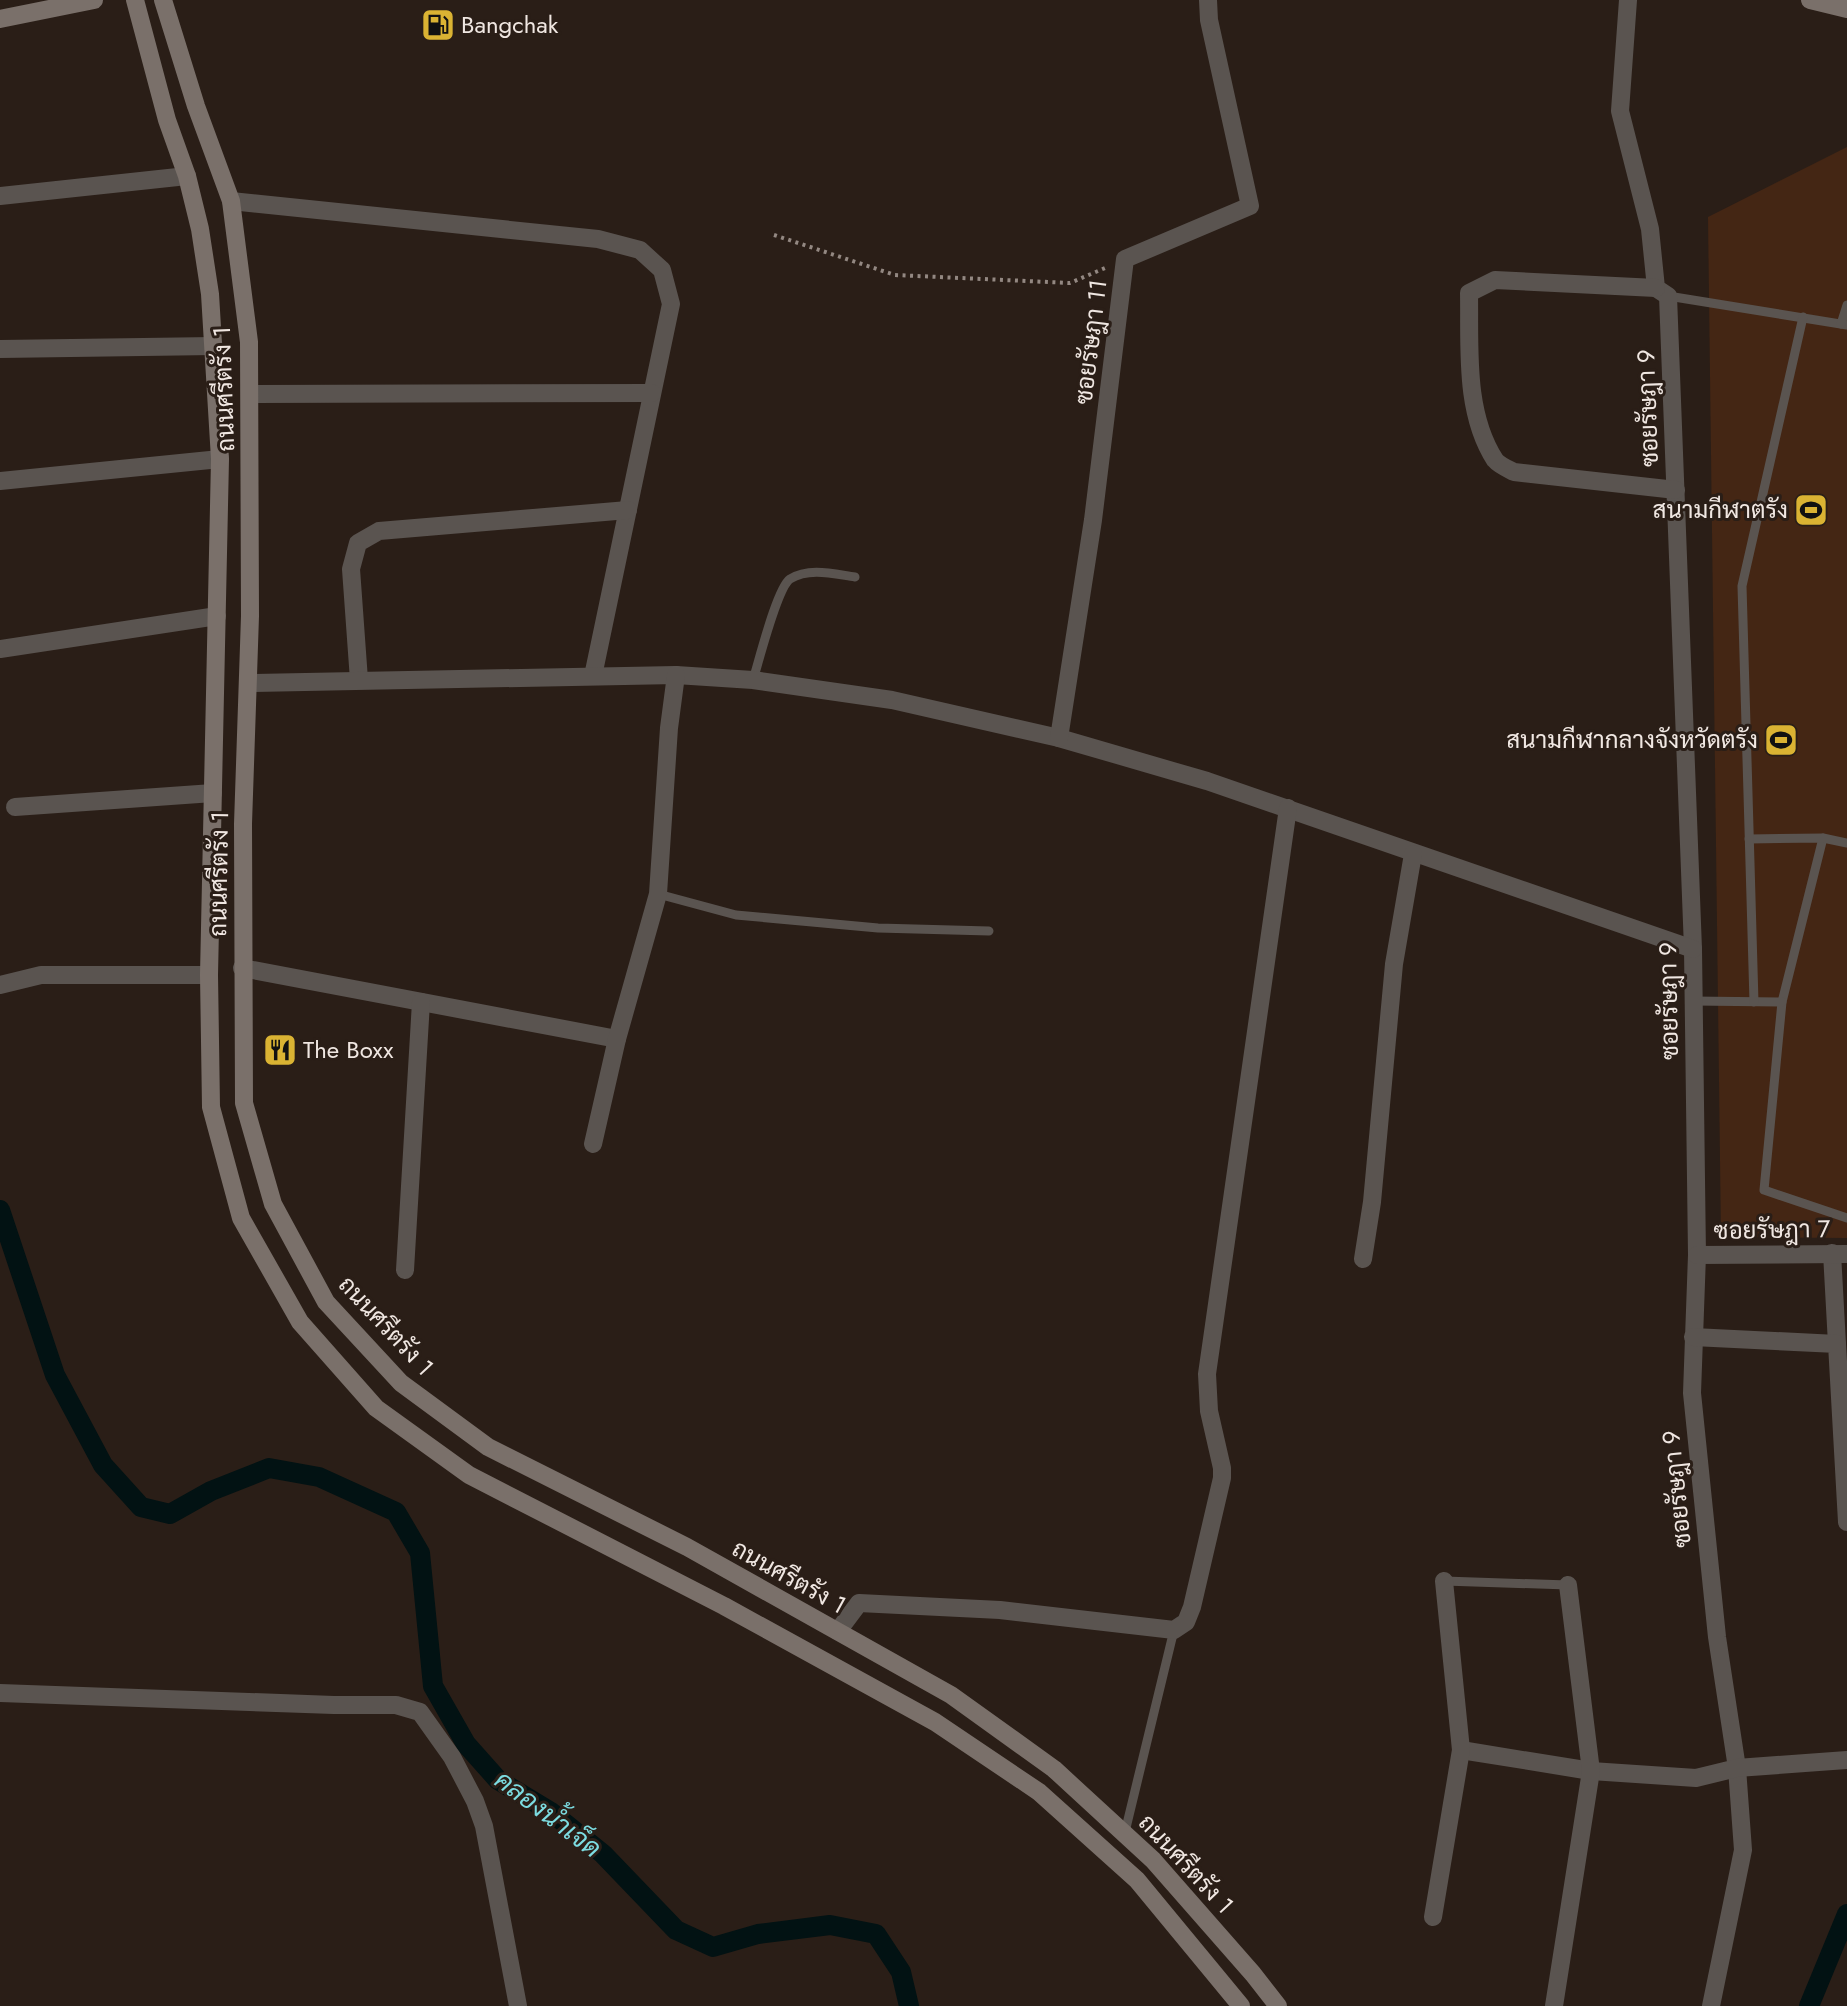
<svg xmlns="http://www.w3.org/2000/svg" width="1847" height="2006" font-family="Jost,Sarabun,sans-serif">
	<rect width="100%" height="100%" fill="#2a1e17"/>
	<!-- green -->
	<path fill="#442614" d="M1847,147v1091l-126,-1 -13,-1020z"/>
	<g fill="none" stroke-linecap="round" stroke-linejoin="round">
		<!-- canal -->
		<g stroke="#021213" stroke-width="20">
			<path d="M0,1210l55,165 48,90 38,42 29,7 41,-23 58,-23 50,9 77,35 24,41 13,133 33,58 32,36 53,32 52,42 73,76 37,17 45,-13 72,-9 46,9 25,38 8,34"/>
			<path d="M1809,2006l38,-92"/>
		</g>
		<!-- path -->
		<path stroke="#938882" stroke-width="4" stroke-dasharray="3 4.5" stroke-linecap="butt" d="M774,235l121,40 175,8 35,-15"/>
		<!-- lane -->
		<g stroke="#5a5450" stroke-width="9">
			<path d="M1668,296l179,29"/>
			<path d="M1841,324l6,-19"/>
			<path d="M753,680c6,-19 24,-92 37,-101 19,-12 44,-5 65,-2"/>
			<path d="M1823,838l-41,164 -18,188 83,28"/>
			<path d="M1749,839l74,-1 24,5"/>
			<path d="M658,894l78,21 142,13 111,3"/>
			<path d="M1693,1001l89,1"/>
			<path d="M1754,1002l-12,-416 61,-269"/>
			<path d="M1444,1581l124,4"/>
			<path d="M1125,1832l49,-202"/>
		</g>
		<!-- street -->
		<g stroke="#5a5450" stroke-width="18">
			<path d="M1628,0l-8,111 30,118 6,59 12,8 25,653 4,306 -5,138 25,244 20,131 6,82 -32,156"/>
			<path d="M0,196l187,-20"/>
			<path d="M231,201l367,38 42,11 22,20 9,34 -78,372"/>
			<path d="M1656,288l-161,-8 -26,13c1,54 -5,119 26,167 4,5 13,9 19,12l162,18"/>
			<path d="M0,349l214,-3"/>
			<path d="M250,394l402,-1"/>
			<path d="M0,481l220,-22"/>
			<path d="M0,649l217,-33"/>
			<path d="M359,680l-8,-111 7,-26 21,-12 249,-21"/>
			<path d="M248,683l428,-8 77,5 139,20 167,38 148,43 486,168"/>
			<path d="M1059,738l34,-218 32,-261 125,-53 -41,-186 -1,-20"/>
			<path d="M15,807l198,-14"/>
			<path d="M242,968l375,71"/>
			<path d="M0,985l41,-10h168"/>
			<path d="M593,1144l24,-105 41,-145 11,-166 7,-53"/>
			<path d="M1832,1253l5,91"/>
			<path d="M1697,1255l150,-1"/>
			<path d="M1363,1259l9,-57 22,-238 19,-110"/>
			<path d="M405,1270l16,-268"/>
			<path d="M1693,1337l144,7 10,178"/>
			<path d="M838,1631l21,-28 141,7 174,20 12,-8 6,-15 30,-129v-10l-13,-57 -2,-37 81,-566"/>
			<path d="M0,1693l334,12h62l24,7 32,45 23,44 9,25 34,180"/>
			<path d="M1461,1750l130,21 105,7 41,-10 110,-8"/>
			<path d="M1433,1917l28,-167 -17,-169"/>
			<path d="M1554,2006l37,-235 -23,-186"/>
		</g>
		<!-- secondary -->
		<g stroke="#7a706a" stroke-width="18">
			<path d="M135,0l32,120 20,56 13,53 10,65 10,165 -11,516 2,132 30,111 59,104 76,86 93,67 255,131 211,116 104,70 98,88 104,126"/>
			<path d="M163,0l33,106 35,95 18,141 1,274 -7,208 1,279 29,101 53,98 75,81 87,64 199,100 264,148 103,74 99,91 100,114 25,32"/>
			<path d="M1810,0l37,9"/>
			<path d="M0,19l94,-19"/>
		</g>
	</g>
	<!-- icons -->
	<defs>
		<g id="fuel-square" transform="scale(1.725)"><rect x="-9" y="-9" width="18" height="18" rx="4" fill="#dab333" stroke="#2a1e17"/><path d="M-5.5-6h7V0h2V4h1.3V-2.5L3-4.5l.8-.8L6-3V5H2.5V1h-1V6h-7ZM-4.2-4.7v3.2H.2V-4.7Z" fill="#111"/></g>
		<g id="stadium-square" transform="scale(1.725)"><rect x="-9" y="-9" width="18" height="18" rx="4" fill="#dab333" stroke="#2a1e17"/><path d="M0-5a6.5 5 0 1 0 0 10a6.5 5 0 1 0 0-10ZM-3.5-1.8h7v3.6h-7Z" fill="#111"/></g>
		<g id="restaurant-square" transform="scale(1.725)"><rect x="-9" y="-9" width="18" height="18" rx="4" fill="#dab333" stroke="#2a1e17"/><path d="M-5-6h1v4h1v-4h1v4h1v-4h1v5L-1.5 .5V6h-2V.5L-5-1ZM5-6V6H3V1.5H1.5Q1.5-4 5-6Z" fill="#111"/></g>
	</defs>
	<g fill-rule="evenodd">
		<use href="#fuel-square" x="438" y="25"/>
		<use href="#stadium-square" x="1811" y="510"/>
		<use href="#stadium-square" x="1781" y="740"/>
		<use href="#restaurant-square" x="280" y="1050"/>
	</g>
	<g text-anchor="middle" stroke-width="6" stroke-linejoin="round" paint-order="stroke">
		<!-- poi labels -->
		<g font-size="24" fill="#f0e7e2" stroke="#2a1e17" text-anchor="start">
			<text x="461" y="33">Bangchak</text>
			<text x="1788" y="518" text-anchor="end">สนามกีฬาตรัง</text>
			<text x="1758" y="748" text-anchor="end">สนามกีฬากลางจังหวัดตรัง</text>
			<text x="303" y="1058">The Boxx</text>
		</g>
		<!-- street labels -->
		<g font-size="24" fill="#f0e7e2" stroke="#2a1e17">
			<text transform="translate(1091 342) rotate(-83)" y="8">ซอยรัษฎา 11</text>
			<text transform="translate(224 389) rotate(-92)" y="8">ถนนศรีตรัง 1</text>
			<text transform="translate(1648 408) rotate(-92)" y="8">ซอยรัษฎา 9</text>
			<text transform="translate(219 874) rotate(-89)" y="8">ถนนศรีตรัง 1</text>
			<text transform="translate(1669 1001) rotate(-91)" y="8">ซอยรัษฎา 9</text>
			<text transform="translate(1772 1230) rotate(-1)" y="8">ซอยรัษฎา 7</text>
			<text transform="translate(386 1326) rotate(47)" y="8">ถนนศรีตรัง 1</text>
			<text transform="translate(1677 1489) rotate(-96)" y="8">ซอยรัษฎา 9</text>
			<text transform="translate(789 1577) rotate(29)" y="8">ถนนศรีตรัง 1</text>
			<text transform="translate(1186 1864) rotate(47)" y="8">ถนนศรีตรัง 1</text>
		</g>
		<!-- water labels -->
		<g font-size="26" font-style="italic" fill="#7cdce1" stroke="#2a1e17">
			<text transform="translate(548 1814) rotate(37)" y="9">คลองน้ำเจ็ด</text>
		</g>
	</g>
</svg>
